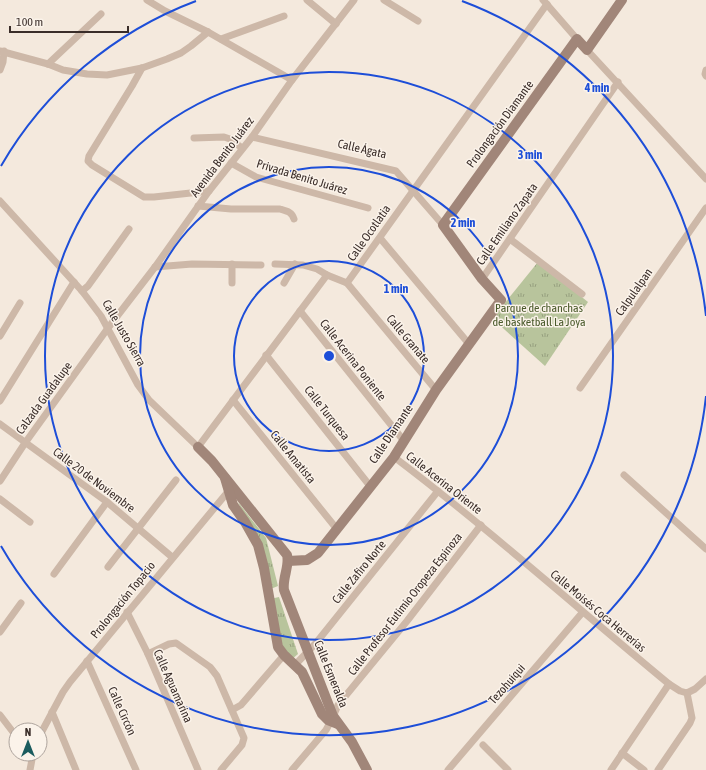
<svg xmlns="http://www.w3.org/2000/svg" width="706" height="770" font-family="'Asap Condensed',sans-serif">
	<defs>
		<pattern id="grass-tufts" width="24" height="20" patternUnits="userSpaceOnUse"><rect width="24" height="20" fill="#b8c49c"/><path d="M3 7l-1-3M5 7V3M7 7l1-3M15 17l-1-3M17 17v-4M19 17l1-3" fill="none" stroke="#97a07f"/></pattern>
	</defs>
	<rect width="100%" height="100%" fill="#f4e9dd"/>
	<!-- grass -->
	<g fill="url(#grass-tufts)">
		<path d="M538,262l50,40 -43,64 -51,-46 6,-11z"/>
		<path d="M238,502l28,36 12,48 -10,4 -14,-51z"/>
		<path d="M279,597l19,57 -7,6 -7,-6 -14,-55z"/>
	</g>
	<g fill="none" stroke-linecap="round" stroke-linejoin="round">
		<!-- street -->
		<g stroke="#cdb8a8" stroke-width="7">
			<path d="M147,0l18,11 43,21 84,48"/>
			<path d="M307,0l29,24"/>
			<path d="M384,0l34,21"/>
			<path d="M543,0l34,39"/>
			<path d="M221,39l63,-23"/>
			<path d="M587,50l119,129"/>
			<path d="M0,51l48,13 15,6 24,4 20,1 35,-7 25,-9 14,-6 10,-7 17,-14"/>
			<path d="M48,64l53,-50"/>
			<path d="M142,68l-10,18 -43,70 -1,5 4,4 52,32h10l55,-6"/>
			<path d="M0,70l3,-8 1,-11"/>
			<path d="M706,70l-1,4 1,2"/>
			<path d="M252,137l144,34 47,54"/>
			<path d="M194,138l30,-1 6,2 12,9"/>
			<path d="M231,163l25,14 112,31"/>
			<path d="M0,201l82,90 19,25 37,69 11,15 49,47 129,-172"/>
			<path d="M198,206l33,3h49c7,2 12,3 14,10"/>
			<path d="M380,238l89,106"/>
			<path d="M510,239l72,55"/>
			<path d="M275,264l28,1 14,4 10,6 20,8 89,107"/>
			<path d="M155,267l37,-3 69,1"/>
			<path d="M482,279l136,-197"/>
			<path d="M232,283v-19"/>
			<path d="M284,283l11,-19"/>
			<path d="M347,283l200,-279"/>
			<path d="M82,291l6,-5 41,-57"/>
			<path d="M300,311l104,130"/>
			<path d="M0,336l20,-33"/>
			<path d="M266,355l104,131"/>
			<path d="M580,388l126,-180"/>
			<path d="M233,400l103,128"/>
			<path d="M0,401l74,-119"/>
			<path d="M0,424l107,78 65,55"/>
			<path d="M394,457c95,72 183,151 275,227l11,7 7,2 8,-4 11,-10"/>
			<path d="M624,475l82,74"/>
			<path d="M0,481l25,-38 83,-115 47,-61 54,-76 43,-54 40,-57 62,-80"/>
			<path d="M0,499l30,23"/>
			<path d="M108,567l68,-87"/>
			<path d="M54,574l53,-72"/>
			<path d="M127,612l21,42 50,116"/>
			<path d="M0,632l21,-29"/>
			<path d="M148,654l21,-10 7,-1 34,24 7,9 27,62 -2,7 -21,25"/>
			<path d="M87,661l49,109"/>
			<path d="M295,665l21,-22 122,-152"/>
			<path d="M232,710l9,-5 43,-50"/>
			<path d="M52,712l24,58"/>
			<path d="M0,715l16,21"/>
			<path d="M40,735l23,-43 7,-10 161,-194"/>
			<path d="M483,745l25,25"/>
			<path d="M622,753l22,17"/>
			<path d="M30,770l3,-16"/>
			<path d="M292,770l34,-40 6,-11 6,-14 69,-84 74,-96"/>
			<path d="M448,770l134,-157"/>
			<path d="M611,770l58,-86"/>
			<path d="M658,770l32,-47 2,-5 -5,-25"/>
		</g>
		<!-- secondary -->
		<g stroke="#a18679" stroke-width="10">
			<path d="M198,447l14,14 75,94c3,11 -5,23 -3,35l49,126 19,26 15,28"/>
			<path d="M225,478l8,27 12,17 13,23 6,23 14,79 6,8 18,17 20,42 6,6 10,4"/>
			<path d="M288,561l19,-1 11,-7 76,-96 42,-67 65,-90 -19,-21 -39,-54 134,-186 10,11 35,-50"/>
		</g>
	</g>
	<!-- distance rings -->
	<g fill="none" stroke="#1d4ed8" stroke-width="2">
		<circle cx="329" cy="356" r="95"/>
		<circle cx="329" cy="356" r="189"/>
		<circle cx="329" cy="356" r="284"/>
		<path d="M706 396A379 379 0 0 1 1 546M1 166A379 379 0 0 1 196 1M462 1A379 379 0 0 1 706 316"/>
	</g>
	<g text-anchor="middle" stroke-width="3" stroke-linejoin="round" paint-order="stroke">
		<!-- street labels -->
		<g font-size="12" fill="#3a2d29" stroke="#fbf3ea">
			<text transform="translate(500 124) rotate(-54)" y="4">Prolongación Diamante</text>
			<text transform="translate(362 149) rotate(13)" y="4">Calle Ágata</text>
			<text transform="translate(222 157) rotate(-53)" y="4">Avenida Benito Juárez</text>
			<text transform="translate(302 177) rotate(17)" y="4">Privada Benito Juárez</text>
			<text transform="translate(507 224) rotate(-55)" y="4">Calle Emiliano Zapata</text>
			<text transform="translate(369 233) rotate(-55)" y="4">Calle Ocotlatia</text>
			<text transform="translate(634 292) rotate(-55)" y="4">Calpulalpan</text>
			<text transform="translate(124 333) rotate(60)" y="4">Calle Justo Sierra</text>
			<text transform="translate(408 339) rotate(50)" y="4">Calle Granate</text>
			<text transform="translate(353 360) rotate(52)" y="4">Calle Acerina Poniente</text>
			<text transform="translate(44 398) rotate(-54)" y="4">Calzada Guadalupe</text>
			<text transform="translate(327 413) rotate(52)" y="4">Calle Turquesa</text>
			<text transform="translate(391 434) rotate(-56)" y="4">Calle Diamante</text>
			<text transform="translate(293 457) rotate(51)" y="4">Calle Amatista</text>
			<text transform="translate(94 480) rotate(37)" y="4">Calle 20 de Noviembre</text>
			<text transform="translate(444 483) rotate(38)" y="4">Calle Acerina Oriente</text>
			<text transform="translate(359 572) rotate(-51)" y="4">Calle Zafiro Norte</text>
			<text transform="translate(123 600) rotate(-51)" y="4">Prolongación Topacio</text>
			<text transform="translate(405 604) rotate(-52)" y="4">Calle Profesor Eutimio Oropeza Espinoza</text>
			<text transform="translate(598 611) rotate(40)" y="4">Calle Moisés Coca Herrerías</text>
			<text transform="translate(331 674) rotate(68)" y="4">Calle Esmeralda</text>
			<text transform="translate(507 684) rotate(-49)" y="4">Tezohuiqui</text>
			<text transform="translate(173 686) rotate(66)" y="4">Calle Aguamarina</text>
			<text transform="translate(122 711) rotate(66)" y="4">Calle Circón</text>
		</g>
		<!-- park labels -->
		<g font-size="12" fill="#4a5a2b" stroke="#fbf3ea">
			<text x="539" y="312">Parque de chanchas<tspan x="539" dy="14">de basketball La Joya</tspan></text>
		</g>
	</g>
	<circle cx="329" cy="356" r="6" fill="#1d4ed8" stroke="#fbf3ea" stroke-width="2"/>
	<g font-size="12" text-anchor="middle" font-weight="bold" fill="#1d4ed8" stroke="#fbf3ea" stroke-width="3" stroke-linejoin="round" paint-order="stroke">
		<text x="597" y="92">4 min</text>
		<text x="530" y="159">3 min</text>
		<text x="463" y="227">2 min</text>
		<text x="396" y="293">1 min</text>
	</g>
	<!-- north arrow -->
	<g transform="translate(28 742)"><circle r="19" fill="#fbf3ea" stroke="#aea49d"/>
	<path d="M0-3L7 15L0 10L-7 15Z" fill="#1b5c5e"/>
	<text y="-6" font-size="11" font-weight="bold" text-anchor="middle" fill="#3a2d29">N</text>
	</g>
	<!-- scale -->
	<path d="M10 26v6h118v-6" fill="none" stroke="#3a2d29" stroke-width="2"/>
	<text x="16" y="26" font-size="12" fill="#3a2d29" stroke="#fbf3ea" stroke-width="3" paint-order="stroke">100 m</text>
</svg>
